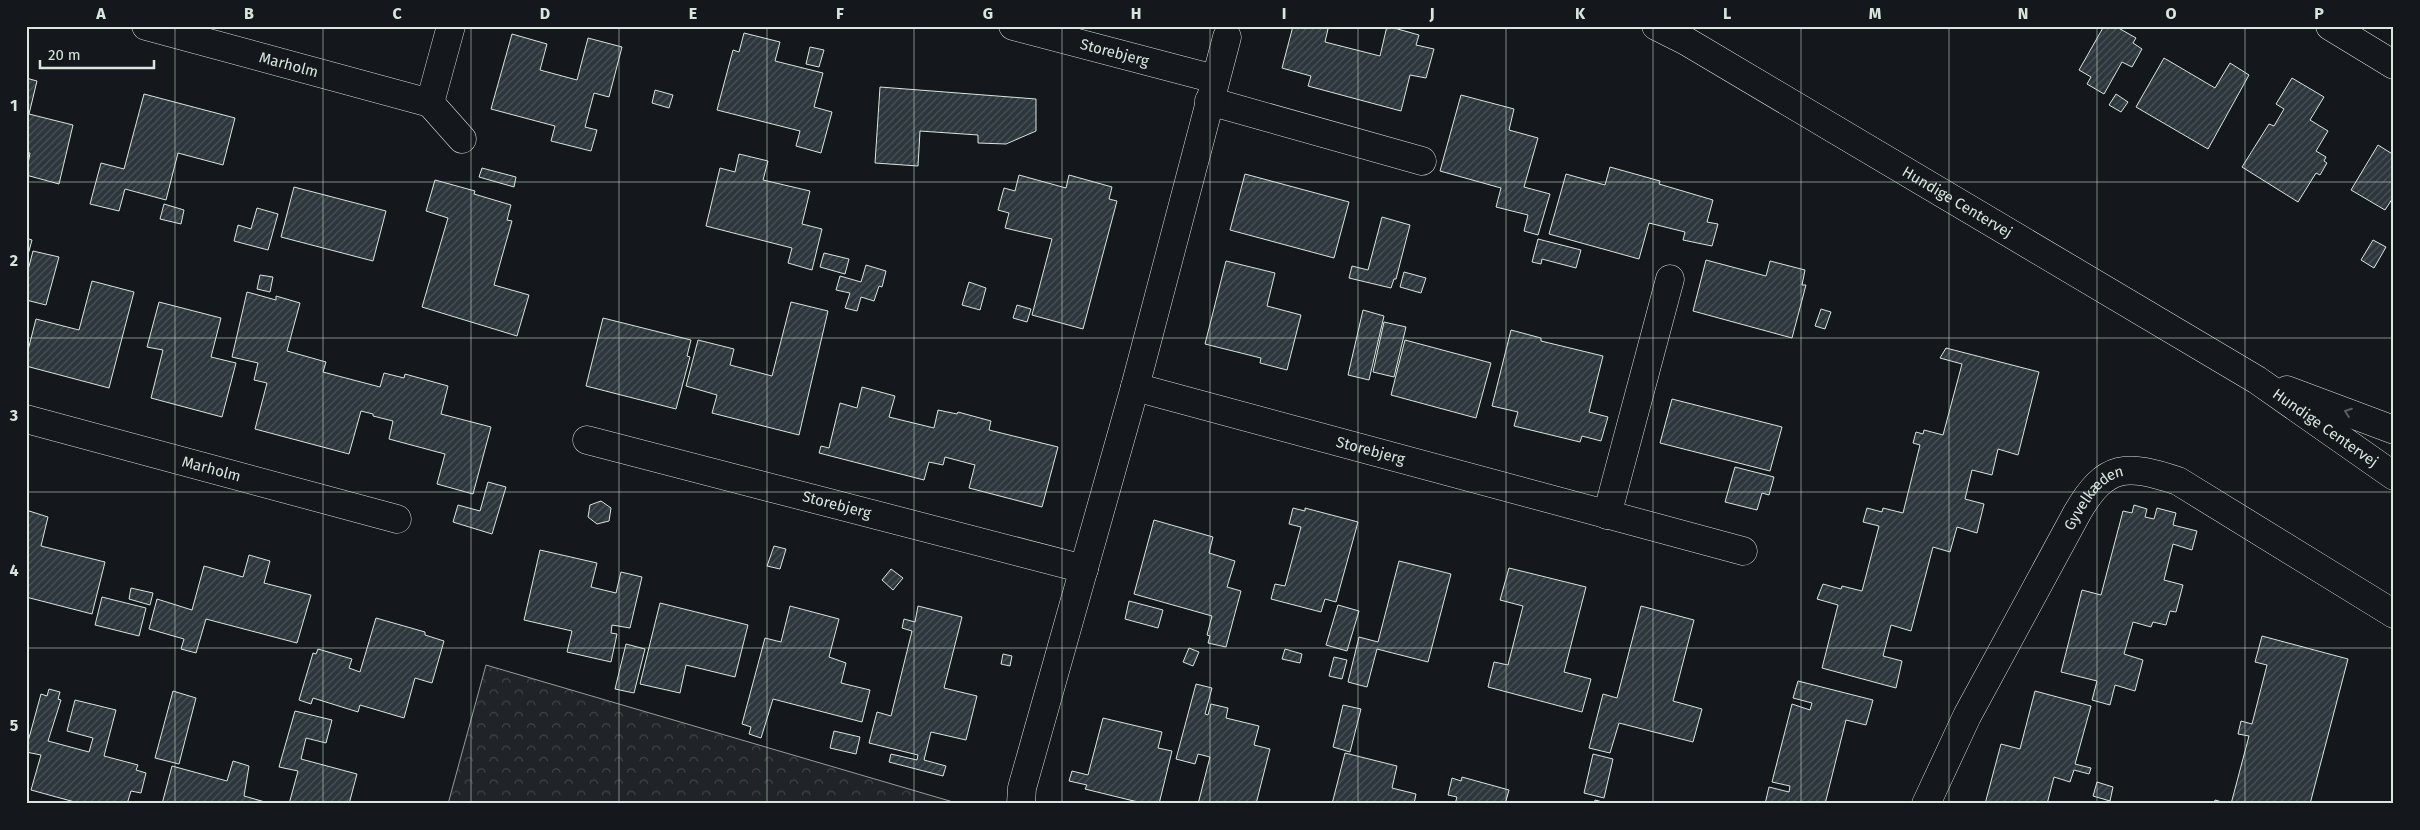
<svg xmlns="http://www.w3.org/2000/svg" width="2420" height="830" font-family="'Fira Sans',sans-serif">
	<defs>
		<pattern id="forest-crowns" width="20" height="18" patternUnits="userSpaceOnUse" patternTransform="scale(1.25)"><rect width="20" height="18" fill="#202428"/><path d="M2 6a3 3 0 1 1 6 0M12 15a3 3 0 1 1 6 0" fill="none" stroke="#404447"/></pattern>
		<pattern id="building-hatch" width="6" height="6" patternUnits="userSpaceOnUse" patternTransform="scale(1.25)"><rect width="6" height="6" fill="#2c363c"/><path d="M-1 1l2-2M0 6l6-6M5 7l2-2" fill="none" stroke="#4a5358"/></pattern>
	</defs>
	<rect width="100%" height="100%" fill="#14181c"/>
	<!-- forest -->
	<path fill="url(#forest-crowns)" stroke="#939e99" d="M486,665l474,139h-512z"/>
	<!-- building -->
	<g fill="url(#building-hatch)" stroke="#d8e6dc">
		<path d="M1293,26h26l9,3 -3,13 55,14 7,-30 32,9 -3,10 18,4 -8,29 -16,-3 -9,36 -93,-25 3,-10 -29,-8z"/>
		<path d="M2104,26h11l21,12 -3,5 9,6 -10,18 -10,-5 -18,32 -17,-10 4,-7 -12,-7z"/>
		<path d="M744,33l36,9 -5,19 48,12 -9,34 18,5 -11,41 -25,-7 4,-15 -83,-21 16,-60 6,2z"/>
		<path d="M512,34l35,10 -7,26 37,10 11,-42 34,9 -13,50 -15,-4 -9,34 12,3 -6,21 -40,-10 4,-15 -64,-17z"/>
		<path d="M810,47l14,3 -5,17 -13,-3z"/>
		<path d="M2164,58l51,30 15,-25 19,12 -41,74 -72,-42z"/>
		<path d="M26,78l11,3 -8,33 44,11 -14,59 -33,-9 4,-22 -4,-1z"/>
		<path d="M2292,78l32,19 -14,23 18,11 -12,20 10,6 -2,4 3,2 -7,12 -4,-2 -18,29 -56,-35 27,-43 5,2 10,-17 -8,-5z"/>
		<path d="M880,87l156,12v32l-30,13 -28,-1v-8l-58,-4 -2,35 -43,-3z"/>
		<path d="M655,90l18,5 -4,13 -17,-5z"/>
		<path d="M144,94l91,24 -12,47 -45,-12 -12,47 -41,-11 -6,22 -29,-7 11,-41 23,6z"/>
		<path d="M2116,94l12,8 -7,10 -12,-7z"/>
		<path d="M1461,95l53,14 -5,21 29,8 -14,49 26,7 -12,41 -14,-4 4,-16 -32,-8 5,-19 -61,-17z"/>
		<path d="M2378,145l16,10v41l-9,14 -34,-20z"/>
		<path d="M739,154l29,7 -5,19 47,11 -8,33 20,5 -10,41 -24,-7 4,-15 -86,-22 14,-58 15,4z"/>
		<path d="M1610,167l50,14 -1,3 54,16 -6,22 11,2 -6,22 -29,-6 2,-8 -36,-9 -10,36 -90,-25 17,-60 39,11z"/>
		<path d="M482,168l34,9 -2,10 -35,-10z"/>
		<path d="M1245,174l104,28 -15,56 -104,-28z"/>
		<path d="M1019,175l47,13 3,-13 43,12 -3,12 8,2 -34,128 -51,-14 20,-76 -47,-11 4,-15 -11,-3 6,-22 11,3z"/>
		<path d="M435,180l40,11 -1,3 37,11 -4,15 5,1 -18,64 35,10 -12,41 -95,-29 26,-89 -22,-7z"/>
		<path d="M294,187l92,24 -13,50 -92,-24z"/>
		<path d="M164,204l20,6 -3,14 -21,-5z"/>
		<path d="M257,208l21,6 -10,36 -34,-9 4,-16 13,4z"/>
		<path d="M1382,217l28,8 -14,54h-2l-3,9 -42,-10 3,-12 16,4z"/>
		<path d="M26,238l6,2 -6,22z"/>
		<path d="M1538,239l43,11 -5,18 -34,-9 -1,5 -9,-2z"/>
		<path d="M2373,240l13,7 -12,21 -13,-8z"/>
		<path d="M33,251l26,6 -13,48 -20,-5v-22z"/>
		<path d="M824,253l25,6 -4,15 -25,-7z"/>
		<path d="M1706,260l60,16 4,-15 35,9 -3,15h4l-14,53 -99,-27z"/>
		<path d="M1226,261l49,12 -8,33 34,9 -14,55 -27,-7 1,-5 -56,-14z"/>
		<path d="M866,265l20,6 -4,16 -3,-1 -5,15 -13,-4 -4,14 -12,-3 5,-15 -14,-3 4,-14 21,6z"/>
		<path d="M1404,272l22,6 -5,15 -21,-6z"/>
		<path d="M260,275l13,2 -3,15 -13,-3z"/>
		<path d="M92,281l42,11 -25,96 -83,-22v-8l10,-39 43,11z"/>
		<path d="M969,282l17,6 -6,22 -18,-5z"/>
		<path d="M247,292l29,8v-4l24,7 -13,48 39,11 -3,10 57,15 4,-14 20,5 1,-4 43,12 -7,28 50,13 -18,67 -36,-10 8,-30 -56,-15 4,-18 -20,-5v-2l-12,-3 -12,43 -94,-25 12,-46 -13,-3 4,-17 -26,-6z"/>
		<path d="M159,302l62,16 -10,39 25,6 -14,54 -71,-19 12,-48 -16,-3z"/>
		<path d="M791,302l37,9 -29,124 -87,-22 5,-18 -31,-9 12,-46 36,9 -4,16 42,11z"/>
		<path d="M1017,305l14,4 -4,13 -14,-4z"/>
		<path d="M1821,309l10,3 -6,17 -10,-3z"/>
		<path d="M1363,310l21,6 -15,64 -21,-5z"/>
		<path d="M603,318l88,22 -4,16 3,1 -14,52 -90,-23z"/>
		<path d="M1384,322l22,5 -12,50 -21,-5z"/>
		<path d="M1511,330l30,8v3l62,15 -14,56 19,5 -7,24 -19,-5 -2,6 -66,-16 4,-14 -26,-6z"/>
		<path d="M1405,340l86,23 -15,55 -85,-23z"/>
		<path d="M1946,348l93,24 -21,83 -20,-6 -6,26 -20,-5 -7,29 19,5 -7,29 -20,-6 -7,25 -17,-5 -22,84 -20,-6 -8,31 19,5 -6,27 -74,-20 16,-63 -21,-6 6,-15 18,5 1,-3 20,5 17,-65 -16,-4 4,-14 15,4 1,-4 20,5 17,-68 -7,-2 3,-11 7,2 1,-4 19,5 19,-71 -22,-6z"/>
		<path d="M862,387l33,9 -6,21 45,11 4,-18 19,4 1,-2 33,9 -2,9 69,17 -16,60 -73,-19 6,-23 -30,-8 -2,8 -14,-3 -5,18 -105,-27 2,-7 8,2 11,-45 17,5z"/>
		<path d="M1672,399l110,28 -12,44 -110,-28z"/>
		<path d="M1735,467l39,10 -5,18 -7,-2 -5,17 -32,-8z"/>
		<path d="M488,482l18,5 -14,47 -39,-12 5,-17 22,6z"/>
		<path d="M601,501l10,7 -2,13 -12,3 -9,-7 2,-12z"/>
		<path d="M2134,505l13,4 -2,8 9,2 3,-11 19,5 -3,12 24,6 -5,19 -19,-6 -9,36 19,5 -7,27 -6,-1 -4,14 -13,-3 -2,5 -18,-5 -9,32 19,6 -8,31 -20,-6 -5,20 -18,-5 5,-19 -36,-9 21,-82 19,5 22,-84 9,2z"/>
		<path d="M1293,508l12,3v-3l53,14 -22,80 -11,-3 -4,13 -50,-13 4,-15 10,2 16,-59 -12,-3z"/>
		<path d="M26,510l22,7 -7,29 64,16 -13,52 -66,-17z"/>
		<path d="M1154,520l59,17 -4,16 26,8 -8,26 14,4 -15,56 -18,-4 2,-7 -3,-1 5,-19 -78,-22z"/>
		<path d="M774,546l12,3 -6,20 -13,-3z"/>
		<path d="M540,550l57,13 -6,24 25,6 5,-21 21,5 -12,51 -18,-3 -1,8 6,1 -6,28 -44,-10 5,-21 -48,-11z"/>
		<path d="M249,555l21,6 -6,22 47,12 -14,48 -91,-24 -10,34 -15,-4 3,-10 -35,-10 8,-30 35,11 12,-44 39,11z"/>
		<path d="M1399,561l52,13 -23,88 -51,-13 -10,38 -19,-5 11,-45 19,5z"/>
		<path d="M1509,568l77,19 -22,85 27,7 -9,33 -94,-25 6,-25 14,3 15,-59 -23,-6z"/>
		<path d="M891,569l12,9 -10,12 -11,-10z"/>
		<path d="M131,588l22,5 -3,12 -21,-6z"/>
		<path d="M102,597l44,11 -7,28 -44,-11z"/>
		<path d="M1129,601l34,9 -5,18 -33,-9z"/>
		<path d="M660,603l88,22 -13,52 -49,-12 -6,28 -40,-9z"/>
		<path d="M1338,605l21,6 -12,40 -21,-6z"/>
		<path d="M790,606l49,13 -10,38 17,6 -5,20 29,7 -8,32 -89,-23 -12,39 -12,-4 2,-7 -9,-3 23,-86 16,4z"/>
		<path d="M918,606l44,11 -18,71 33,8 -11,44 -35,-8 -7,28 22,6 -3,10 -54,-14 2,-8 26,6 1,-5 -49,-12 8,-31 14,4 21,-85 -10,-3 2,-9 11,3z"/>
		<path d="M1641,606l53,14 -21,81 29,8 -9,33 -74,-19 -9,30 -21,-5 14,-54 14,4z"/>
		<path d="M376,618l49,14v3l19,6 -12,42 -17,-5 -11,40 -44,-13 -2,7 -45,-14 -2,6 -12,-4 14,-47 3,1 2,-5 34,10 -3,9 11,4z"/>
		<path d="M2262,636l86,23 -38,145h-79l18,-68 -11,-2 3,-13 11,3 15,-59 -12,-3z"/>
		<path d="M626,644l19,5 -11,44 -19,-4z"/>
		<path d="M1189,648l10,4 -6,14 -10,-4z"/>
		<path d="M1285,649l17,5 -2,9 -18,-4z"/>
		<path d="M1003,654l9,2 -2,10 -9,-2z"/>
		<path d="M1334,657l13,3 -5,19 -13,-3z"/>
		<path d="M1798,681l75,19 -7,25 -20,-5 -21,84h-60l4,-17 20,5 1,-6 -18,-4 20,-78 18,6 2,-7 -19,-5z"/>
		<path d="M1196,684l16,4 -7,26 3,1 3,-11 17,4 -2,10 33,8 -5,19 16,4 -14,55h-58l12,-47 -12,-3 -3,10 -19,-5z"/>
		<path d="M49,689l11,3 -2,7 3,1 -13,41 41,11 4,-14 -26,-7 8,-31 41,10 -12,46 34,9 -2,5 10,3 -5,20 -10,-2 -4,13h-45l-51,-14 10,-35 -15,-3v-3l15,-55 6,2z"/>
		<path d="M173,691l23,7 -17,66 -24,-6z"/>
		<path d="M2035,691l56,15 -16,58 16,4 -2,6 -15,-4 -4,12 -16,-5 -7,27h-62l16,-60 19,5z"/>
		<path d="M1343,705l18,4 -11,43 -17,-5z"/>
		<path d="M295,711l37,9 -6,23 -20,-5 -5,21 56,15 -8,30h-60l9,-33 -19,-4z"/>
		<path d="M1103,718l59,14 -4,16 14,3 -13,53h-13l-61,-15 2,-4 -18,-4 3,-10 16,4z"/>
		<path d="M834,731l26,6 -4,17 -26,-6z"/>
		<path d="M1345,753l52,13 -5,22 24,6 -2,10h-82z"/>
		<path d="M1593,754l20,5 -9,39 -20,-5z"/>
		<path d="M233,761l16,5 -5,30 21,6 -1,2h-102l10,-38 55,15z"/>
		<path d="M1462,777l47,13 -4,14h-50l2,-7 -9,-2 4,-17 9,3z"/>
		<path d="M2097,782l16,5 -3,14 -17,-5z"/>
		<path d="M1595,800l15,4h-16z"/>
		<path d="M2215,800l14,4h-15z"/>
	</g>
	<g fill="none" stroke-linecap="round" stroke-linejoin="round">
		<!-- minor casing -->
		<g stroke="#d8e6dc" stroke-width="29">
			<g id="minor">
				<path id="s1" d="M146,26l284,77 21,-77"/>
				<path id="s2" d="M1013,26l202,53"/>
				<path id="s3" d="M1656,26l30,15 571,339 137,96"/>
				<path d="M2330,26l64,39"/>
				<path d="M1209,101l213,60"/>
				<path d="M430,103l32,36"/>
				<path id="s4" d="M1135,387l608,164"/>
				<path d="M2287,390l107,40"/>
				<path id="s5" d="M26,419l371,100"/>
				<path id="s6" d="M587,440l497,129"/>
				<path d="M1607,515l63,-236"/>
				<path d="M1021,804l1,-16 113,-401 92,-350"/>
				<path id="s7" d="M1926,804l41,-88 110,-203c29,-50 49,-49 101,-32l216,133"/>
			</g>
		</g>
		<!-- minor -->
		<use href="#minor" stroke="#14181c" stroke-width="28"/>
	</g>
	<!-- one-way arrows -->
	<defs><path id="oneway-chevron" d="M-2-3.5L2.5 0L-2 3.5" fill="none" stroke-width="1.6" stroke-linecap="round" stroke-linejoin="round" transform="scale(1.25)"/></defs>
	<use stroke="#59605f" href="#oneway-chevron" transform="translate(2348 412) rotate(-160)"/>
	<!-- grid -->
	<path fill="none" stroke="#d8e6dc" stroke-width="1" stroke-opacity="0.55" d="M175,26v778M323,26v778M471,26v778M619,26v778M767,26v778M914,26v778M1062,26v778M1210,26v778M1358,26v778M1506,26v778M1653,26v778M1801,26v778M1949,26v778M2097,26v778M2245,26v778M26,182h2368M26,338h2368M26,492h2368M26,648h2368"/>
	<g text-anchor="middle" stroke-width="4" stroke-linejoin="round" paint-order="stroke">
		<!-- street labels -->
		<g font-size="15" fill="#d8e6dc" stroke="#14181c">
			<text dy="5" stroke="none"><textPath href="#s2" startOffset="105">Storebjerg</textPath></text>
			<text dy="5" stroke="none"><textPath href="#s1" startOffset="148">Marholm</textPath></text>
			<text dy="5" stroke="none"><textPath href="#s3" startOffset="349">Hundige Centervej</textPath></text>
			<text dy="5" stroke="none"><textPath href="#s3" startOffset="781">Hundige Centervej</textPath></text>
			<text dy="5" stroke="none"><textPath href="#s4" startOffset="244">Storebjerg</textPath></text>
			<text dy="5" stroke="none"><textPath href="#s5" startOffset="192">Marholm</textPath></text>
			<text dy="5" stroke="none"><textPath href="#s7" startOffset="351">Gyvelkæden</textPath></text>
			<text dy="5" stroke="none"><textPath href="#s6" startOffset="258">Storebjerg</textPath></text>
		</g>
	</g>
	<!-- border -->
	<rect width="2420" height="830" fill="none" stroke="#14181c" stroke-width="55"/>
	<!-- scale -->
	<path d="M40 60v8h114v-8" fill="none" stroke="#d8e6dc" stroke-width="2.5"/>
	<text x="48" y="60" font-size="15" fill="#d8e6dc" stroke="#14181c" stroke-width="4" paint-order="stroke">20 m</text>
	<rect x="28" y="28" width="2364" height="774" fill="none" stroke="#d8e6dc" stroke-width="2"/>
	<g font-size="16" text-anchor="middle" font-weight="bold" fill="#d8e6dc">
		<text x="101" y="19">A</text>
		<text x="249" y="19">B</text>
		<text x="397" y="19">C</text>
		<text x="545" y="19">D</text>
		<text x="693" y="19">E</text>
		<text x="840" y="19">F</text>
		<text x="988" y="19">G</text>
		<text x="1136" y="19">H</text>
		<text x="1284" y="19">I</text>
		<text x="1432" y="19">J</text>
		<text x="1580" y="19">K</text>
		<text x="1727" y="19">L</text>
		<text x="1875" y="19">M</text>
		<text x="2023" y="19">N</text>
		<text x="2171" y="19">O</text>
		<text x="2319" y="19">P</text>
		<text x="14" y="111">1</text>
		<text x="14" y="266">2</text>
		<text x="14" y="421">3</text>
		<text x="14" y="576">4</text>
		<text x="14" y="731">5</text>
	</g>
</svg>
